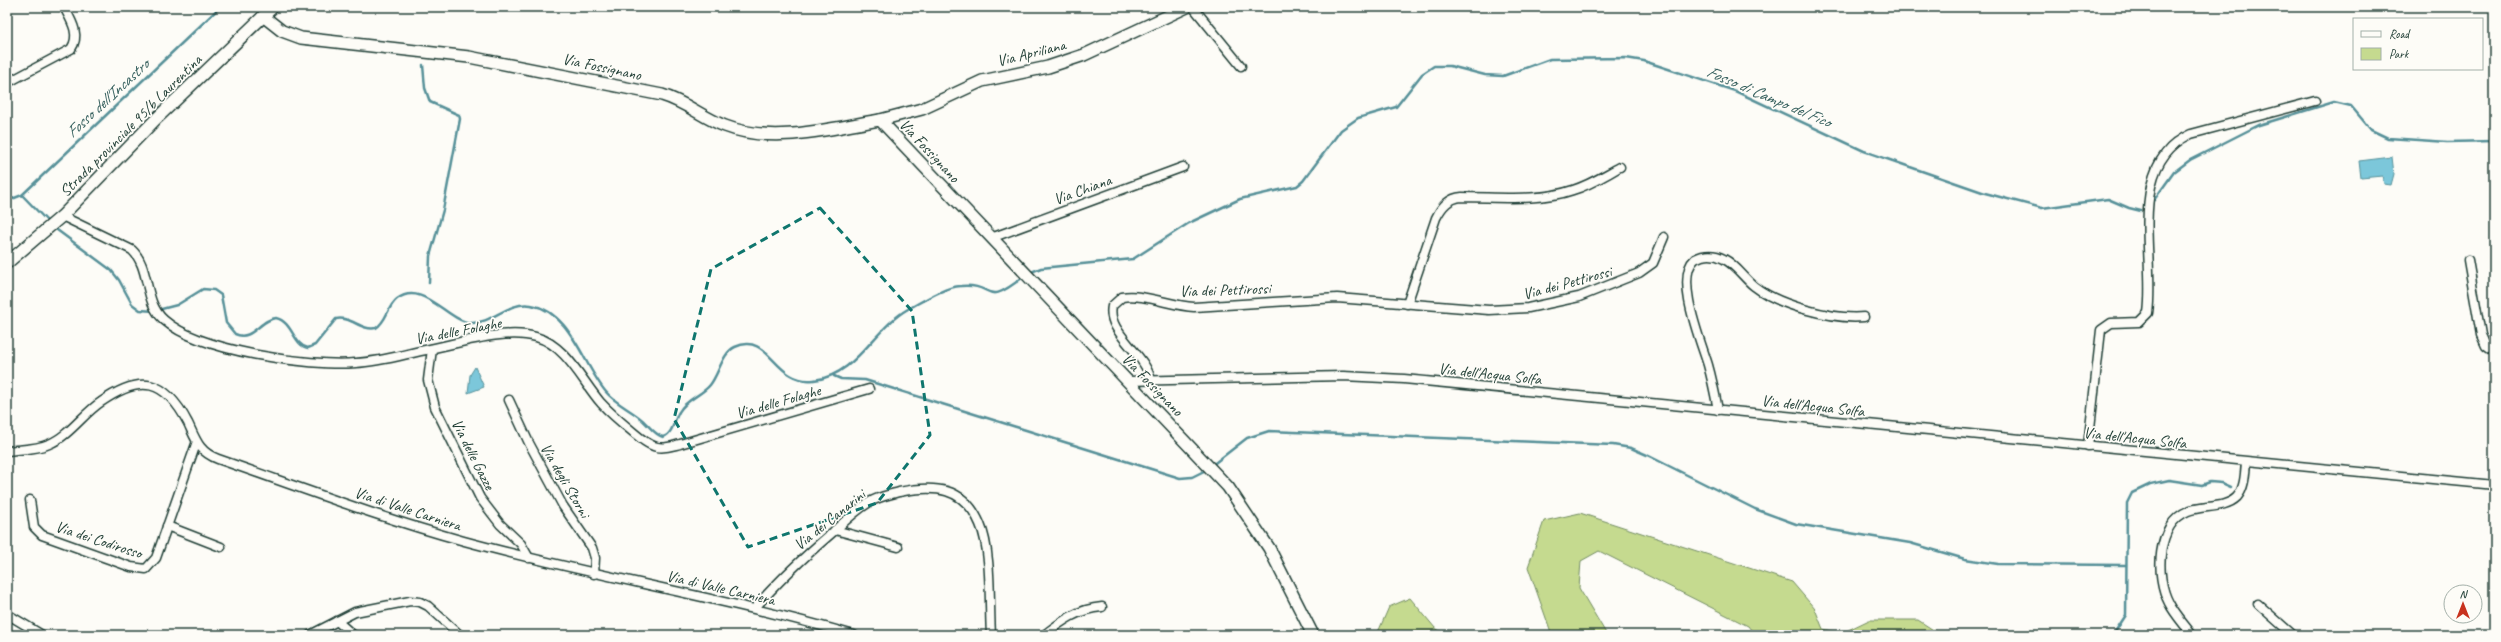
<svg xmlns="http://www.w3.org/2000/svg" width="2501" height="642" font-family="Caveat,sans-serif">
	<rect width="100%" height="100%" fill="#fdfcf7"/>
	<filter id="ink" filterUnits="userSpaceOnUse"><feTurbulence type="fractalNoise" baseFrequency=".025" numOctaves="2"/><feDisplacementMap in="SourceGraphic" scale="8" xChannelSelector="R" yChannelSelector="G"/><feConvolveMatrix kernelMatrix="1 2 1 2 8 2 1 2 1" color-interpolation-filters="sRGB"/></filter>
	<g filter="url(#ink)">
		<!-- green -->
		<g fill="#c5da8f" stroke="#728c62">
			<path d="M1580,513l212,69 23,27 8,20 19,4 27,-13h49l23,15h-186l-7,-9 -149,-75 -18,10 -2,27 28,47h-55l-24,-68 16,-46z"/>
			<path d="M1410,598l25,30 12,7h-76l8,-5 10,-23z"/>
		</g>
		<!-- water -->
		<g fill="#7bc7da" stroke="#569098">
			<path d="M2392,157l2,17 -3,11 -7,-1 -2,-8 -21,2 -2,-17z"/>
			<path d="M475,367l9,20 -16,6 2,-18z"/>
		</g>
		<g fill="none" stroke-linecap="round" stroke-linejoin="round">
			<!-- stream -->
			<g stroke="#569098" stroke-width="2.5">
				<path d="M423,65l2,23 5,14 29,13 1,4 -17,91 -13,46 -1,27"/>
				<path d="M22,195l27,28"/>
				<path d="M2154,200l20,-28 16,-12 69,-35 75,-23 17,4 20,24 17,8 60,4 46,-1"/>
				<path d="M7,201l15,-6 198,-188"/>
				<path d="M53,227l58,43 8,10 13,24 8,6 14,1 23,-6 26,-16 11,1 7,5 5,28 9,11c17,8 25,-15 41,-16 17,4 17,27 32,30l7,-3 21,-26c15,-3 25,12 40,9 11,-7 11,-21 21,-29 26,-19 50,22 74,24 21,1 37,-22 60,-18 40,7 52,60 75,87 9,11 23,17 34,26 7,5 14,17 23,19 10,-3 11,-17 16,-25 7,-13 22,-16 31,-27 9,-11 12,-32 25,-38 35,-16 39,38 79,33 43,-5 59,-51 94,-71 15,-8 36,-22 53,-23 35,-3 22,23 62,-9"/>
				<path d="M1029,273l12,-5 92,-9 56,-36 51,-24 57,-13 6,-5 38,-51 17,-12 38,-11 26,-33 12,-8h16l35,9 18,1 47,-17 76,-1 18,3 91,30 129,60 121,42 57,15 66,-9 21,9 12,3"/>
				<path d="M834,376l7,3 24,1 315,98 12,-1 16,-8"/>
				<path d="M1211,466l36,-28 22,-7 344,14 18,3 16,7 108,54 41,15 114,19 55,16 33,5 128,1"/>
				<path d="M2113,635l13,-20 1,-112 5,-10 19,-9 18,-4 33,5 8,-3 12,1 9,4"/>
			</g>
			<!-- street casing -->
			<g stroke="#1f3d34" stroke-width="11">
				<g id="street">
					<path d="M1193,7l48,59"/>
					<path d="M7,83l64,-34c10,-14 0,-29 -7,-42"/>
					<path d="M62,216l70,34c19,18 11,52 32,70 35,31 145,47 192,43 25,-1 49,-9 74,-14 30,-6 76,-21 106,-12 30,8 46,44 65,66 10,11 21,20 32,29 7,6 15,13 24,15 8,2 15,-1 23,-3l189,-55"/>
					<path d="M991,238l192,-71"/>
					<path d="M2468,260l13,75 5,11 8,6"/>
					<path d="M1407,304l29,-86c6,-12 13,-20 26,-21 37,0 76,5 111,-7 17,-5 32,-15 47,-23"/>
					<path d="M432,349l-4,31 7,27 45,91 20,26 21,20 8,14"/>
					<path d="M1128,381l215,-5 61,3 1090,106"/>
					<path d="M1151,381c-5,-28 -45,-48 -39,-75l10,-9c21,-4 49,9 72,10l143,-9 152,12 39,-2 51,-11 60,-24 14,-10 11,-26"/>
					<path d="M509,400l20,43 34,63 29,42 3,10 -1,16"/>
					<path d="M1718,410c-3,-16 -6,-31 -10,-45 -7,-23 -34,-88 -13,-106 9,-5 20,-5 29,0 12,6 20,19 30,27 24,19 79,34 110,31"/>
					<path d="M2088,446l13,-116 10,-7 28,-1 9,-9c8,-55 -23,-150 43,-179l124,-33"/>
					<path d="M7,451c14,-2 29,-1 42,-7 20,-8 34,-30 52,-42 40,-28 64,-23 87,21 8,17 11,29 30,36 81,28 162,59 246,82 129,35 261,57 390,94"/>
					<path d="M30,500l4,27 8,8 89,32 15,2 10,-11 40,-114"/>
					<path d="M167,526l54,21"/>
					<path d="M835,530l63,17"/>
					<path d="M2258,604l35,31"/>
					<path d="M755,608c24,-28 50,-52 78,-76 11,-10 22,-21 35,-29 9,-6 20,-8 31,-11 35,-7 65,-6 81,32 12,27 9,80 11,111"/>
					<path d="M7,614l35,21"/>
					<path d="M337,621l16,14"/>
					<path d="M310,635l45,-23 55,-11 10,1 8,4 32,29"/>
					<path d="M1044,635c18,-14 34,-26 58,-28"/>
					<path d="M2192,635c-7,-10 -17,-20 -23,-32 -14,-26 -13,-79 19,-92 15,-6 37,-2 49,-14 8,-9 8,-24 9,-35"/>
				</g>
			</g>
			<!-- secondary casing -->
			<g stroke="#1f3d34" stroke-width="14">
				<g id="secondary">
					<path d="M263,16l19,15 19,7 168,19 193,38c24,7 41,23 63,31 49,19 105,2 155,-6l348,367 41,61 44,87"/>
					<path d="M880,120l42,-11 60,-28 66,-14 36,-12 103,-48"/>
					<path d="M7,263l55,-47 95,-98 116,-111"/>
				</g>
			</g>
			<!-- street -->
			<use href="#street" stroke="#fdfcf7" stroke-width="8"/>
			<!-- secondary -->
			<use href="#secondary" stroke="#fdfcf7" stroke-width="11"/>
		</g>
	</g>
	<!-- marked area -->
	<path fill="none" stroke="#0f766e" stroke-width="3" stroke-dasharray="8 5" stroke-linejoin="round" d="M820,208l92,103 18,124 -53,68 -129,44 -74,-128 37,-150z"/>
	<g text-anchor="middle" stroke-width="3.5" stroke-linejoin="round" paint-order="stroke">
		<!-- street labels -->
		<g font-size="16" fill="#1f3d34" stroke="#fdfcf7">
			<text transform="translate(1031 52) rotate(-14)" y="6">Via Apriliana</text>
			<text transform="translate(602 66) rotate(12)" y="6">Via Fossignano</text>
			<text transform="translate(130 125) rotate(-45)" y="6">Strada provinciale 95/b Laurentina</text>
			<text transform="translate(930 150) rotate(47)" y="6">Via Fossignano</text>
			<text transform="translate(1082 189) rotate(-20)" y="6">Via Chiana</text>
			<text transform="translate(1567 282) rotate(-15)" y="6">Via dei Pettirossi</text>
			<text transform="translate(1225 289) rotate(-2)" y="6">Via dei Pettirossi</text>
			<text transform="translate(458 330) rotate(-11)" y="6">Via delle Folaghe</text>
			<text transform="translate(1490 373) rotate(6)" y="6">Via dell'Acqua Solfa</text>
			<text transform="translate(1153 384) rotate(46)" y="6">Via Fossignano</text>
			<text transform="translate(778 401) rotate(-16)" y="6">Via delle Folaghe</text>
			<text transform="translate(1813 405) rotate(6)" y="6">Via dell'Acqua Solfa</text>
			<text transform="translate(2135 437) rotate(6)" y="6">Via dell'Acqua Solfa</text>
			<text transform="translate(474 454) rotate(63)" y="6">Via delle Gazze</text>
			<text transform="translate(566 480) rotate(60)" y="6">Via degli Storni</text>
			<text transform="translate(408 508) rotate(18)" y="6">Via di Valle Carniera</text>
			<text transform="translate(829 519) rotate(-39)" y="6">Via dei Canarini</text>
			<text transform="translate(99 539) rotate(18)" y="6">Via dei Codirosso</text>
			<text transform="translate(721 587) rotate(13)" y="6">Via di Valle Carniera</text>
		</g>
		<!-- water labels -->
		<g font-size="17" font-style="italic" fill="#36605e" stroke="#fdfcf7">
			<text transform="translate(1769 96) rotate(23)" y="6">Fosso di Campo del Fico</text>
			<text transform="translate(107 98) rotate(-43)" y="6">Fosso dell'Incastro</text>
		</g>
	</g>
	<!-- margin -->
	<rect width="2501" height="642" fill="none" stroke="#fdfcf7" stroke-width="24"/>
	<rect x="12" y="12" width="2477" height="618" fill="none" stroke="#1f3d34" stroke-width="1.5" filter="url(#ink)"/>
	<!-- legend -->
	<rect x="2353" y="18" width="130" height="52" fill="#fdfcf7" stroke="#a4b0a9"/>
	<rect x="2361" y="31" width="20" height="6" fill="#fdfcf7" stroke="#a4b0a9"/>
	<text x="2389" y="38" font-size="12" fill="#1f3d34">Road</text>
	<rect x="2361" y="48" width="20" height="12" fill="#c5da8f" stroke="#a4b0a9"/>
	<text x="2389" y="58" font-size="12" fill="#1f3d34">Park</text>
	<!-- north arrow -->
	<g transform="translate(2463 604)"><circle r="19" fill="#fdfcf7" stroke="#a4b0a9"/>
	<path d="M0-3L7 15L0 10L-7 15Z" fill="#c8321e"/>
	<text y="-6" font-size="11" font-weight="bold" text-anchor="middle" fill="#1f3d34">N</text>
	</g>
</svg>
